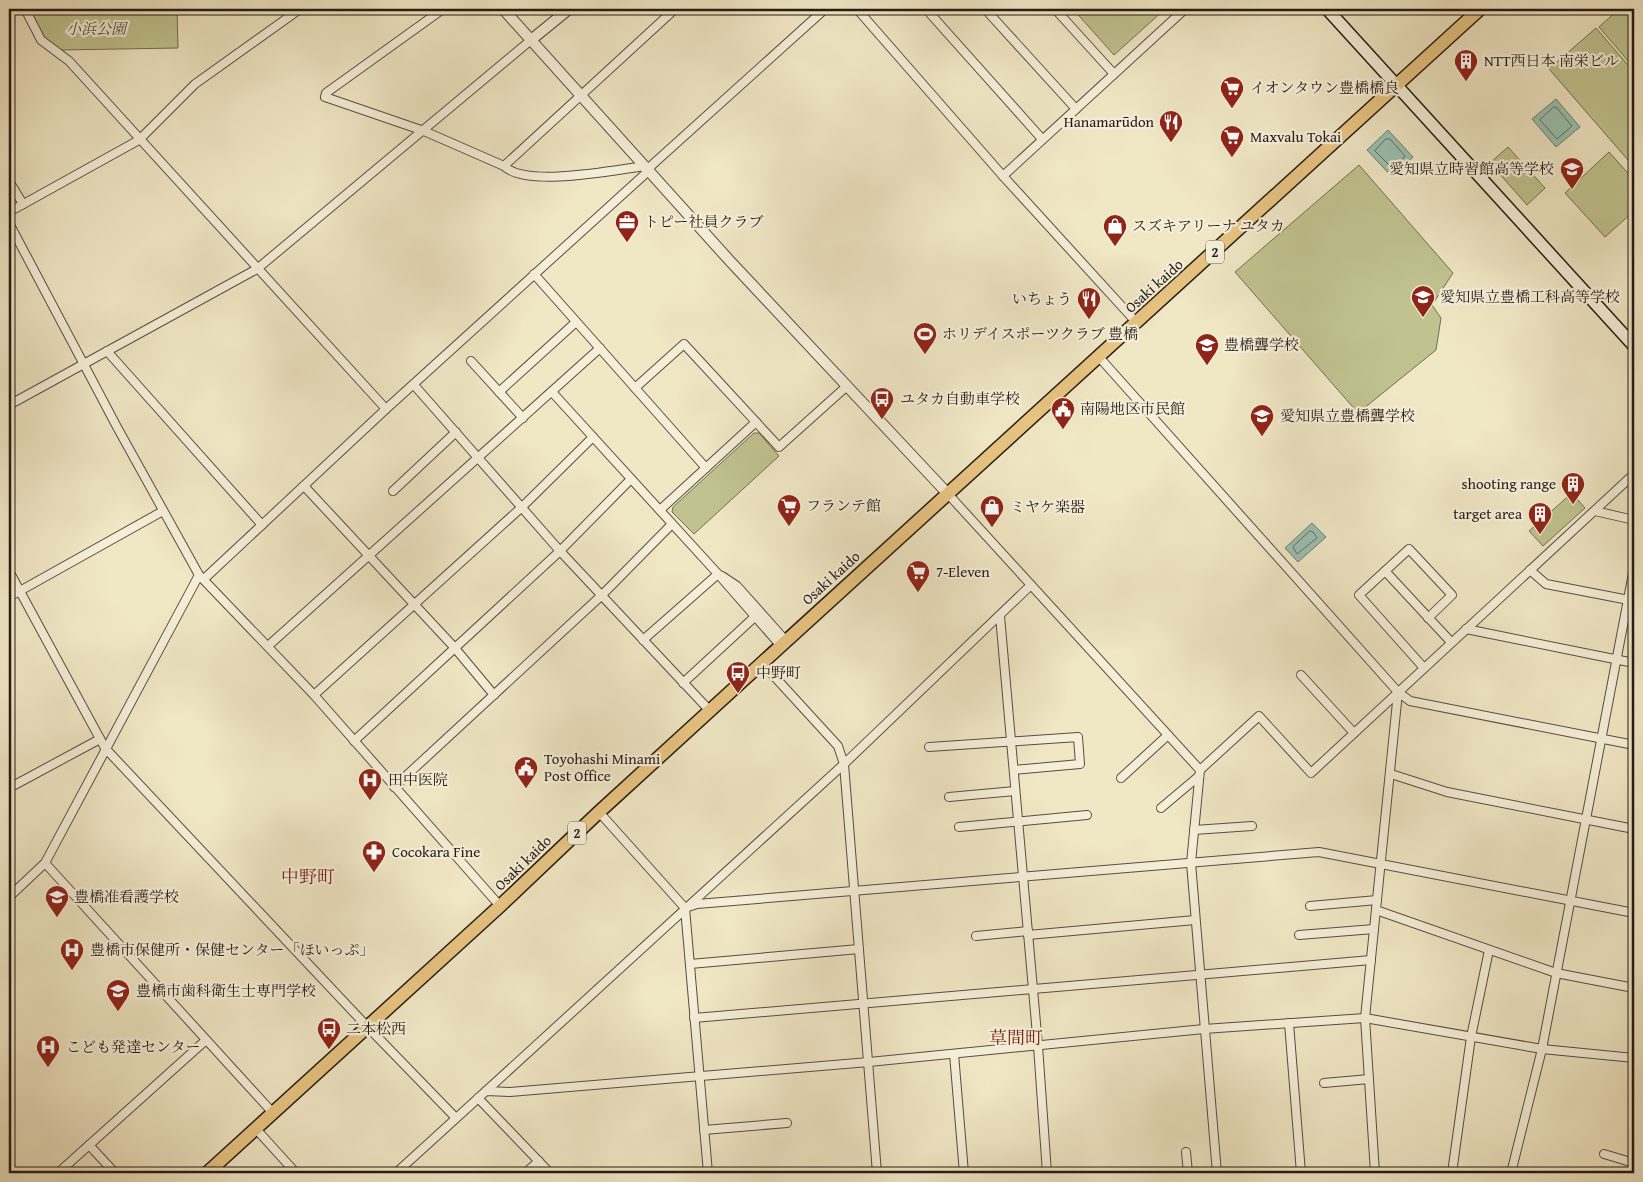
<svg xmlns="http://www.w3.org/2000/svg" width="1643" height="1182" font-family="'Gentium Book Plus','Noto Serif JP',serif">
	<rect width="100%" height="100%" fill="#f0e7c5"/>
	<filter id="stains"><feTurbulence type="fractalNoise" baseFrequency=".004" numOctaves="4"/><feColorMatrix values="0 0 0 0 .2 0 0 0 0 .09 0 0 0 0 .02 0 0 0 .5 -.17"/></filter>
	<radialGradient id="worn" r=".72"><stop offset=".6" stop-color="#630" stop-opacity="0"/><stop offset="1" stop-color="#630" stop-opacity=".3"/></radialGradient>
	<!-- green -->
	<g fill="#c0c390" stroke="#726f52">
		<path d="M28,9h149l1,39 -119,2 -17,-12z"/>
		<path d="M1073,9h92l-51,46z"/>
		<path d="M1619,9h15v59l-35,-41z"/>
		<path d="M1596,28l38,44v95l-85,-98z"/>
		<path d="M1508,147l37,41 -18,17 -37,-42z"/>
		<path d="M1609,152l25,28v31l-29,26 -40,-44z"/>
		<path d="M1359,165l94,108 -21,32 9,13 -5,32 -78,63 -123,-141z"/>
		<path d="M754,433h5l20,23 -85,78 -22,-22 1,-5z"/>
		<path d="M1572,493l13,15 -42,38 -14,-15z"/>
	</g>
	<!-- water -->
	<g fill="#9bc0b0" stroke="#6c7e72">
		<path d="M1556,99l24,28 -24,20 -24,-28z"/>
		<path d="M1388,130l25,27 -21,20 -25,-27z"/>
		<path d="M1312,523l14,14 -28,25 -13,-14z"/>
	</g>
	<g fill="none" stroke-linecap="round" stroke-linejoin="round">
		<!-- shore -->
		<g stroke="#606e62" stroke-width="1">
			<path d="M1554,107l3,1 15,18 -15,13 -17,-19z"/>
			<path d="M1386,139h4l15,17 -12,13 -18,-18z"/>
			<path d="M1310,531l3,1 4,6 -20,16 -4,-7z"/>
		</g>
		<!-- minor casing -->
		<g stroke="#584e40" stroke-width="10">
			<g id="minor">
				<path d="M25,9l16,31 28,21 317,348"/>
				<path d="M443,9l-117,84 -1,4 99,34 80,35 171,-157"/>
				<path d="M857,9l146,167 134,147"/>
				<path d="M926,9l116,130"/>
				<path d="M985,9l91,100"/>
				<path d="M1055,9l59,65"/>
				<path d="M504,166c22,22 110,4 141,0"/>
				<path d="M1003,176l182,-167"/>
				<path d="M9,181l14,23"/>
				<path d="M9,212l130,-72 56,-56 105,-75"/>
				<path d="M9,223l108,204 82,148 115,120 186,211"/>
				<path d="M534,274l172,194"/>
				<path d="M107,351l155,174"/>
				<path d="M1099,357l299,335 12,9 224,44"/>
				<path d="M471,361l52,57"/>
				<path d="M414,385l146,166 151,161"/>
				<path d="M635,388l49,-44 95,103 68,-61"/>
				<path d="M499,392l77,-70"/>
				<path d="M552,392l166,182 63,72"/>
				<path d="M9,405l248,-136 274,-229"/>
				<path d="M304,486l150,161 40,48"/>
				<path d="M393,491l63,-59"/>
				<path d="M948,494l252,276"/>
				<path d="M660,510l96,-88"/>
				<path d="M1595,511l39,9"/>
				<path d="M1530,570l16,14 88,17"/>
				<path d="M9,571l96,177 255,271 95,98"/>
				<path d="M1385,571l66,71"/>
				<path d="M722,576l15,10 49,55"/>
				<path d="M204,579l182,-170 258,-234 8,-10 173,-156"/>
				<path d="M9,597l154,-86"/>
				<path d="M1000,616l38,430 9,127"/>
				<path d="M1466,629l168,34"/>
				<path d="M643,640l75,-66"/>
				<path d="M268,646l332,-298"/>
				<path d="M762,663l76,83 6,18 33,409"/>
				<path d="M1424,668l-65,-73 50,-46 43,46 -24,23"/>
				<path d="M1301,675l53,58"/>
				<path d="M683,683l77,-71"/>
				<path d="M314,695l208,-188 71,-70"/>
				<path d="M354,741l206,-190 71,-72"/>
				<path d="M929,747l149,-10 2,27 -66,6"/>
				<path d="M1391,774l56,18 187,37"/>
				<path d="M1121,778l47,-43"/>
				<path d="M394,787l208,-192 70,-71"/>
				<path d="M9,788l91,-49"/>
				<path d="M949,797l66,-6"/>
				<path d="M1161,808l38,-32"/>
				<path d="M599,812l86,96"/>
				<path d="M959,827l128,-12"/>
				<path d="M1194,830l58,-4"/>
				<path d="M45,863l228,250"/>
				<path d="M9,897l36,-34 154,-288"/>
				<path d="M1310,906l67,-6"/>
				<path d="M1376,910l180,63 78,15"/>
				<path d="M1028,935l167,-15"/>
				<path d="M1299,935l75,-6"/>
				<path d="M976,936l52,-5"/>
				<path d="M690,964l169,-15"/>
				<path d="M694,1018l677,-58"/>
				<path d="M1289,1023l12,150"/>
				<path d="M954,1054l10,119"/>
				<path d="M1324,1083l45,-4"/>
				<path d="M486,1091l358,-327 187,-179"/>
				<path d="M478,1098l72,75"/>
				<path d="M256,1129l40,44"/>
				<path d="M704,1130l83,-7"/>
				<path d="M89,1145l26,28"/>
				<path d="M1186,1152l2,21"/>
				<path d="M1604,1154l30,9"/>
				<path d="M58,1173l148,-133"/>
				<path d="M396,1173l90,-82 24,1 359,-30 335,-33 161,-11 177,31 92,9"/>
				<path d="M525,1173l14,-12"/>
				<path d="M708,1173l-23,-265 12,-4 622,-52 315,61"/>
				<path d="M811,1173h31"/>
				<path d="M1217,1173l-26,-310 9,-93 59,-54 52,57 323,-299"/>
				<path d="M1375,1173l-10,-155 33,-326"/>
				<path d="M1452,1173l19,-136 18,-87"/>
				<path d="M1511,1173l31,-124 92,-481"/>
			</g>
		</g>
		<!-- tertiary casing -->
		<g stroke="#584e40" stroke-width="12">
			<g id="tertiary">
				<path d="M503,9l226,251 219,234"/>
				<path d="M531,40l38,-31"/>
			</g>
		</g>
		<!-- secondary casing -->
		<g stroke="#251b14" stroke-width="14">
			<path id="secondary" d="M1327,9l307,337"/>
		</g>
		<!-- primary casing -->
		<g stroke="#251b14" stroke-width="15">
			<path id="primary" d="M207,1173l293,-267 99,-94 163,-149 718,-654"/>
		</g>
		<!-- minor -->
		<use href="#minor" stroke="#f5efd9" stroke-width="8"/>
		<!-- tertiary -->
		<use href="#tertiary" stroke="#f5efd9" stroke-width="10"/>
		<!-- secondary -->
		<use href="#secondary" stroke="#f5efd9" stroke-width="11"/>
		<!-- primary -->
		<use href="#primary" stroke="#e8c482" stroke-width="12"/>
	</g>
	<!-- icons -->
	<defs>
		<g id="building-pin" transform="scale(1.25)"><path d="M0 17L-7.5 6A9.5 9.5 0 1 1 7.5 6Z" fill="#8f2418" stroke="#f5efd9"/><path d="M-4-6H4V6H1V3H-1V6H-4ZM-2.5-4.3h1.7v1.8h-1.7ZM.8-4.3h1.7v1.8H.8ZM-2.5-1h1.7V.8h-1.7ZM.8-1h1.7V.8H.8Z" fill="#fff"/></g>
		<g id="supermarket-pin" transform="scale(1.25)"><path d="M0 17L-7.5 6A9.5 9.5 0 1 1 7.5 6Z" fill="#8f2418" stroke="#f5efd9"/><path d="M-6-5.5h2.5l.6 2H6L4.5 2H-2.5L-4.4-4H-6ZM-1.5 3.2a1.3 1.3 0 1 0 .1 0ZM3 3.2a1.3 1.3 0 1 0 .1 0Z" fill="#fff"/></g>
		<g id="restaurant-pin" transform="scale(1.25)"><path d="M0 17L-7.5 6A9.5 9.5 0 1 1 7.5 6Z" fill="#8f2418" stroke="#f5efd9"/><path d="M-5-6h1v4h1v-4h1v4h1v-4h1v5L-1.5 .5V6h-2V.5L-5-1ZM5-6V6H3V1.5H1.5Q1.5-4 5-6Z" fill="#fff"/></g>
		<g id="school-pin" transform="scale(1.25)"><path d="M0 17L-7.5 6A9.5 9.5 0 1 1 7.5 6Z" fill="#8f2418" stroke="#f5efd9"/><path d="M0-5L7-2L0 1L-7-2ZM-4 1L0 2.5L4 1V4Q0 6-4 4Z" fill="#fff"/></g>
		<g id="office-pin" transform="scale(1.25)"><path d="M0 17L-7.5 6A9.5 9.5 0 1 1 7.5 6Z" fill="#8f2418" stroke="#f5efd9"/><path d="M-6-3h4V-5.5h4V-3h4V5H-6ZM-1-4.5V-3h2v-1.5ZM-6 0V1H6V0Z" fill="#fff"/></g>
		<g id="shop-pin" transform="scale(1.25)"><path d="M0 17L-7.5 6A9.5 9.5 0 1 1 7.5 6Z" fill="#8f2418" stroke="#f5efd9"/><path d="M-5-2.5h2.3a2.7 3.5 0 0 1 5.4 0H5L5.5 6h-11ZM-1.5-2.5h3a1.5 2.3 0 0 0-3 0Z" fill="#fff"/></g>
		<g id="stadium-pin" transform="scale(1.25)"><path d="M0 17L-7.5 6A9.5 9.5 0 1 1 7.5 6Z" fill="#8f2418" stroke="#f5efd9"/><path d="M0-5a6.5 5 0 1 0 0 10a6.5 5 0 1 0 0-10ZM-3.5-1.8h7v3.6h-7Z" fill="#fff"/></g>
		<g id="bus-pin" transform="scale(1.25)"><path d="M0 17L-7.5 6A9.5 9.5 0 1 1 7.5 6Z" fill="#8f2418" stroke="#f5efd9"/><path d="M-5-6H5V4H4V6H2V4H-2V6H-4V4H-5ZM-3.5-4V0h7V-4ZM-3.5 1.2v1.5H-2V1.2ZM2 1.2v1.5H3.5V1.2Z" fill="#fff"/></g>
		<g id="civic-pin" transform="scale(1.25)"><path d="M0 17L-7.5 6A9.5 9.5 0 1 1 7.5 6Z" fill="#8f2418" stroke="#f5efd9"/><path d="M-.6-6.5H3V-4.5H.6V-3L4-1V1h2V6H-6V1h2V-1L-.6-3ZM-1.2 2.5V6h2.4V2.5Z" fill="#fff"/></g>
		<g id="hospital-pin" transform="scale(1.25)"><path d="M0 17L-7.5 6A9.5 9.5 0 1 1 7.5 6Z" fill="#8f2418" stroke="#f5efd9"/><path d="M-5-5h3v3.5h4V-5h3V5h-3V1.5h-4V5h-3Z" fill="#fff"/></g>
		<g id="pharmacy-pin" transform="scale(1.25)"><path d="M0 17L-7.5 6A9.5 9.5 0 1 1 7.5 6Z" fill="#8f2418" stroke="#f5efd9"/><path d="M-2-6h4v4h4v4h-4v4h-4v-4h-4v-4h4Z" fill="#fff"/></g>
		<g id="university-pin" transform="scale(1.25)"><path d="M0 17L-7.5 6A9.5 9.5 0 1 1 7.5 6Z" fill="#8f2418" stroke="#f5efd9"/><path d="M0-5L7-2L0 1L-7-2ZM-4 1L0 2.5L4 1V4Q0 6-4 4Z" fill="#fff"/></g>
	</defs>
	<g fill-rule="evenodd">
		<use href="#building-pin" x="1466" y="61"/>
		<use href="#supermarket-pin" x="1232" y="88"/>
		<use href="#restaurant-pin" x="1171" y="122"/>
		<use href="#supermarket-pin" x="1232" y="137"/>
		<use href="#school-pin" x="1572" y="169"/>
		<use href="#office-pin" x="627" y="222"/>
		<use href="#shop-pin" x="1115" y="226"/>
		<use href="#school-pin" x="1423" y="297"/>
		<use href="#restaurant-pin" x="1089" y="299"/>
		<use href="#stadium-pin" x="925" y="334"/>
		<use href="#school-pin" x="1207" y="345"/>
		<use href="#bus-pin" x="882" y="399"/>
		<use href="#civic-pin" x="1063" y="409"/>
		<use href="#school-pin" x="1262" y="416"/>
		<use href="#building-pin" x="1573" y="484"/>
		<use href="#supermarket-pin" x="789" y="506"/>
		<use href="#shop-pin" x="992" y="507"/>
		<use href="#building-pin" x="1540" y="514"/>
		<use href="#supermarket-pin" x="918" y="572"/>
		<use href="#bus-pin" x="738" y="673"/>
		<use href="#civic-pin" x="526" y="768"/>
		<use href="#hospital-pin" x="370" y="780"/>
		<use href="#pharmacy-pin" x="374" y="852"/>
		<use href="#university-pin" x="57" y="897"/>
		<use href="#hospital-pin" x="72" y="950"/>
		<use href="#university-pin" x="118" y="991"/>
		<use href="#bus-pin" x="329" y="1029"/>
		<use href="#hospital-pin" x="48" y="1047"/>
	</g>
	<g text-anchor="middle" stroke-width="4.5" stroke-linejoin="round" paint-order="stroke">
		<!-- shield labels -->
		<g fill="#f5efd9" stroke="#635b4f" stroke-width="1">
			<rect x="1206" y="240.5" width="18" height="23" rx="4"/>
			<rect x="568" y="821.5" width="18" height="23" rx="4"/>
		</g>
		<g font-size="14" font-weight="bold" fill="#251b14">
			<text x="1215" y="257">2</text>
			<text x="577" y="838">2</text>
		</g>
		<!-- park labels -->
		<g font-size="15" font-style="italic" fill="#544d39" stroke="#f5efd9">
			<text x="96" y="34">小浜公園</text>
		</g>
		<!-- poi labels -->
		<g font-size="15" fill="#251b14" stroke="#f5efd9" text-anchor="start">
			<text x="1484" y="66">NTT西日本 南栄ビル</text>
			<text x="1250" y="93">イオンタウン豊橋橋良</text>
			<text x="1154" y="127" text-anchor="end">Hanamarūdon</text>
			<text x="1250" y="142">Maxvalu Tokai</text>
			<text x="1554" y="174" text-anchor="end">愛知県立時習館高等学校</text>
			<text x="644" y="227">トピー社員クラブ</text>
			<text x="1132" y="231">スズキアリーナ ユタカ</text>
			<text x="1440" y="302">愛知県立豊橋工科高等学校</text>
			<text x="1072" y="304" text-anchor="end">いちょう</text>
			<text x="942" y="339">ホリデイスポーツクラブ 豊橋</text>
			<text x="1224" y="350">豊橋聾学校</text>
			<text x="900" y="404">ユタカ自動車学校</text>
			<text x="1080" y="414">南陽地区市民館</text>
			<text x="1280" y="421">愛知県立豊橋聾学校</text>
			<text x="1556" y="489" text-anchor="end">shooting range</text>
			<text x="806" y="511">フランテ館</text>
			<text x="1010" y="512">ミヤケ楽器</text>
			<text x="1522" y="519" text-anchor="end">target area</text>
			<text x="936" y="577">7-Eleven</text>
			<text x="756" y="678">中野町</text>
			<text x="544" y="764">Toyohashi Minami<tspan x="544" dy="17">Post Office</tspan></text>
			<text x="388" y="785">田中医院</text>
			<text x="392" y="857">Cocokara Fine</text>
			<text x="74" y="902">豊橋准看護学校</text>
			<text x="90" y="955">豊橋市保健所・保健センター「ほいっぷ」</text>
			<text x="136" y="996">豊橋市歯科衛生士専門学校</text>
			<text x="346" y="1034">二本松西</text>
			<text x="66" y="1052">こども発達センター</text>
		</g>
		<!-- street labels -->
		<g font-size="15" fill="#251b14" stroke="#f5efd9">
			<text transform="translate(1154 286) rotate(-42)" y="5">Osaki kaido</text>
			<text transform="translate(831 578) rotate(-42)" y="5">Osaki kaido</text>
			<text transform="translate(523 863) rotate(-44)" y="5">Osaki kaido</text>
		</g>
		<!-- quarter labels -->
		<g font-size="18" fill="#7a1f14" stroke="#f5efd9">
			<text x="308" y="883">中野町</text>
			<text x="1016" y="1044">草間町</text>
		</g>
	</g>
	<!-- margin -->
	<rect width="1643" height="1182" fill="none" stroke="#f0e7c5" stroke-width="30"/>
	<rect x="10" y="10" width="1623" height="1162" fill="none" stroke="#251b14" stroke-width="2.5"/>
	<rect x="15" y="15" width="1613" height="1152" fill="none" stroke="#251b14"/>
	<rect width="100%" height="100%" filter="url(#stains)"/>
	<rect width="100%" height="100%" fill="url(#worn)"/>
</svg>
